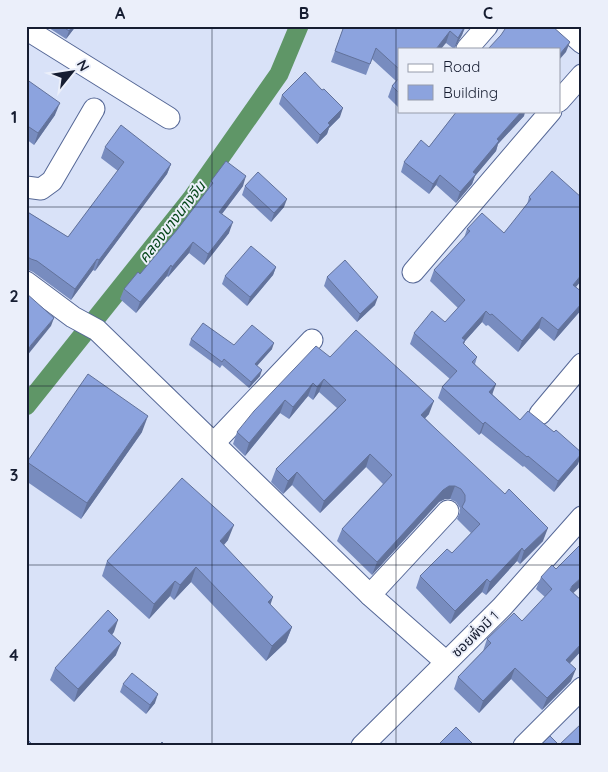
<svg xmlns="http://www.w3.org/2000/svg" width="608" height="772" font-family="Quicksand,'Noto Sans Thai',sans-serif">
	<rect width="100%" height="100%" fill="#d9e2f8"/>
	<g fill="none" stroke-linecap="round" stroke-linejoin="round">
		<!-- canal -->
		<path stroke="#5f9667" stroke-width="19" d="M26,406l166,-208 87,-124 20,-48"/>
		<!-- minor casing -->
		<g stroke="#566897" stroke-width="23">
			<g id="minor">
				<path d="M563,26l19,17"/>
				<path d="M26,29l143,89"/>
				<path d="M467,49l20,-23"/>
				<path d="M559,101l23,-26"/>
				<path d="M26,187l15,2 11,-8 42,-72"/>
				<path d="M413,272l138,-161"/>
				<path d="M26,282l47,35 24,13 273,265 76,67"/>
				<path d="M540,414l42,-50"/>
				<path d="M214,443l98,-103"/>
				<path d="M370,595l78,-84"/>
				<path d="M362,746l140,-139 80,-90"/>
				<path d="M524,746l58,-58"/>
			</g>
		</g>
		<!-- minor -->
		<use href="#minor" stroke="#fff" stroke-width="21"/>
	</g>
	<!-- wall -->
	<g fill="#788cbf">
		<path d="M49,26h27l-10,13 -17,-11z"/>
		<path d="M344,26h122l-4,9 -8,14 -8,-6 -47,6v59l-11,-11 4,-11 4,-5 -24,-22 -6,16 -35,-13z"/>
		<path d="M26,79l29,36 -21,30 -8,-6z"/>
		<path d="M282,95l58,22 -11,11 -2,6 -10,10 -38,-40z"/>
		<path d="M457,111h68l-1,5 -26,28 -2,7 -21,25 -3,8 -16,19 -20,-18 -7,9 -28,-22 3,-10 25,-15z"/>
		<path d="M105,147l66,17 -4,10 -72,97 -2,-1 -22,30 -38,-28 -7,-3v-58l42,26 50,-66 -17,-13z"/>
		<path d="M552,171l24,116 6,5v17l-28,32 -15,-13 -21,24 -30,-27 -2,1 -4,-4 -17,19 -1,3 13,13 -2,7 18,31 27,25 58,44 -24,28 -30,-26 -1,1 -42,-34 -2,2 -41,-37 4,-11 8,-8 -40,-35 4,-11 31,-11 13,-14 -28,-27 4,-11 30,-32 3,-9 37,4 23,-28 2,-8z"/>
		<path d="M211,181l32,5 -21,28 7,19 -25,32 -15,-12 -21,24 -1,-1 -31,37 -16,-14 4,-10 16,-15 37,-44 31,-41z"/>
		<path d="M245,186l39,21 -13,15 -29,-27z"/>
		<path d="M276,267l-3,8 -26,31 -25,-22 3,-8z"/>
		<path d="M327,277l48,28 -18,17 -33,-36z"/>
		<path d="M191,339l43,6 38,4 -15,17 3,10 -11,12 -27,-23 -2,3 -31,-23z"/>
		<path d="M330,357l99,57 -4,4 118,123 -23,23 -3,-3 -31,34 -4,-3 -32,32 -34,-36 4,-12 32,-23 19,-20 -14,-14 3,-7v-4l-4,-6 -6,-3h-5l-6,3 -67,73 -35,-34 5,-12 41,-45 -17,-17 -46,46 -28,-28 -9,9 -12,-12 5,-13 61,-61 -18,-16 -6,8 -5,-4 -19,23 -9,-6 -35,43 -12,-12 4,-12z"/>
		<path d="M142,432l-61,87 -55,-38v-16l1,-3z"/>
		<path d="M228,540l-4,5 46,60 22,22 -6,15 -20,19 -75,-79 -17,18 -4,-4 -21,23 -47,-43 5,-15z"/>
		<path d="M541,577l32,16 9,8v49l-13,13 2,18 -29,29 -31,-31 -32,34 -25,-24 4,-12 25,-26 4,-12 35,-18 23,-24 -9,-8z"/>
		<path d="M114,632l-2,3 4,20 -42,47 -24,-22 5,-12z"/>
		<path d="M123,684l32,19 -9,11 -26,-22z"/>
	</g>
	<!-- shaded-wall -->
	<g fill="#62729b">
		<path d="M73,26h3l-10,13 3,-8z"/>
		<path d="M465,26l-3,9 -8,14 4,-11z"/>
		<path d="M450,31l-4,12 -5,6h-5z"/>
		<path d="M570,42l-4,10 -7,8v-5z"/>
		<path d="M60,103l-5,12 -21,30 4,-12z"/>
		<path d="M343,108l-3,9 -11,11 -2,6 -10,10 3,-9 8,-12z"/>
		<path d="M522,111h3l-1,5 -26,28 -2,7 -21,25 -3,8 -16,19 4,-11 13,-20 24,-33z"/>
		<path d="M171,164l-4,10 -72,97 4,-11z"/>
		<path d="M440,175l-4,10 -7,9 4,-10z"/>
		<path d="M246,176l-3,10 -28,37 4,-11z"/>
		<path d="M287,199l-3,8 -13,15 3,-9z"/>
		<path d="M233,222l-4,11 -25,32 4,-11z"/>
		<path d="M193,242l-4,11 -21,24 4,-10z"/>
		<path d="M97,259l-4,11 -22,30 4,-11z"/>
		<path d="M171,265l-4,11 -31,37 4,-11z"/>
		<path d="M276,267l-3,8 -26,31 3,-9z"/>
		<path d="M582,274v6l-13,15 4,-10z"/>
		<path d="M378,297l-3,8 -18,17 3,-8z"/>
		<path d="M582,303v6l-28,32 4,-11z"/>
		<path d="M486,311l-4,11 -17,19 -4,10 1,-13z"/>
		<path d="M542,317l-3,11 -21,24 4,-11z"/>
		<path d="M54,318l-3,8 -25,31v-4l5,-8z"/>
		<path d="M274,343l-2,6 -19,21 2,-6z"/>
		<path d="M262,370l-2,6 -11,12 2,-6z"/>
		<path d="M324,379l-5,13 -6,8 4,-13z"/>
		<path d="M313,383l-5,13 -19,23 4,-12z"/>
		<path d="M496,384l-4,11 -3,-3z"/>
		<path d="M285,400l-5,13 -35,43 4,-13z"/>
		<path d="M434,401l-5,13 -12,13 4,-12z"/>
		<path d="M148,416l-6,16 -61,87 6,-16z"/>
		<path d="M485,422l-4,11 -2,2 4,-11z"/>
		<path d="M582,453l-4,11 -24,28 4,-11z"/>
		<path d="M370,454l-4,13 -46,46 4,-12z"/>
		<path d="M297,472l-5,13 -9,9 5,-13z"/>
		<path d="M449,486h6l-5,13h-5l-6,3 -67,73 5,-13 66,-72z"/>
		<path d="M234,525l-6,15 -14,16 6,-15z"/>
		<path d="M548,528l-5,13 -23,23 4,-13z"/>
		<path d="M522,548l-5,13 -31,34 4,-13z"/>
		<path d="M196,567l-5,15 -17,18 6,-15z"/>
		<path d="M582,577v8l-14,13 2,-8 2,-4z"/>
		<path d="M487,579l-5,13 -32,32 5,-13z"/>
		<path d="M175,581l-5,15 -21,23 5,-15z"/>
		<path d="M273,597l-5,15v-10z"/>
		<path d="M118,620l-4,12 -11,12 5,-13z"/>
		<path d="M292,627l-6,15 -20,19 6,-15z"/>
		<path d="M121,643l-5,12 -42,47 4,-13z"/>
		<path d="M582,643v7l-20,22 4,-12z"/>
		<path d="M515,668l-4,11 -32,34 4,-12z"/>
		<path d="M576,669l-5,12 -29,29 5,-12z"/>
		<path d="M158,694l-3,9 -9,11 4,-9z"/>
	</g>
	<!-- building -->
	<g fill="#8ca3de" stroke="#62729b">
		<path d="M62,26h11l-4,5z"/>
		<path d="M344,26h121l-7,12 -8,-7 -14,18h-37v20l-23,-21 -6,16 -35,-13z"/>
		<path d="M507,26h45l18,16 -11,13v-6h-71l13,-14z"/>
		<path d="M305,72l17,18 2,-1 19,19 -15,15 2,2 -10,10 -38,-40z"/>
		<path d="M399,78v15l-7,-7z"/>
		<path d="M26,79l34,24 -22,30 -12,-8z"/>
		<path d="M457,111h65l-25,28 2,2 -26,31 3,2 -16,18 -20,-17 -7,9 -29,-22 17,-22 8,7z"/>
		<path d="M121,125l50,39 -72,96 -2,-1 -22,30 -38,-28 -6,-2 -5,-3v-45l42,26 56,-75 -19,-15z"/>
		<path d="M226,161l20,15 -27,36 14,10 -25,32 -15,-12 -21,25 -1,-2 -31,37 -16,-13 14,-17 2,2 37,-44 36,-47 -2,-2z"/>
		<path d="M552,171l30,27v76l-9,11 9,7v11l-24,27 -16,-13 -20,24 -30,-27 -2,1 -4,-4 -24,27 3,2 -2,3 14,14 -5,5 24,22 -7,8 31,28 8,-9 26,21 2,-2 26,23 -24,28 -30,-25 -1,1 -42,-35 -2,2 -41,-37 15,-16 -43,-38 18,-22 13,11 20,-22 -31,-30 36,-39 -3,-2 15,-16 22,20 27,-34 -2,-2z"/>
		<path d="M258,172l29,27 -13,14 -29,-27z"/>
		<path d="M251,246l25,21 -26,30 -25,-21z"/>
		<path d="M345,260l33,37 -18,17 -33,-37z"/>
		<path d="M26,293l28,25 -23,27 -5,8z"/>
		<path d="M203,323l31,22 18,-20 22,18 -19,21 7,6 -11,12 -27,-23 -2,3 -31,-23z"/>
		<path d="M356,330l78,71 -13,14 84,79 4,-5 39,39 -24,23 -2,-3 -32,34 -3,-3 -32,32 -35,-35 27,-27 5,4 28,-29 -18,-17 3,-6v-6l-4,-6 -6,-3h-6l-6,4 -66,72 -35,-33 50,-54 -22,-21 -46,47 -27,-29 -9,9 -12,-12 70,-69 -22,-21 -7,8 -4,-4 -20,24 -8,-7 -36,43 -12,-11 17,-21 62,-65 14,11z"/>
		<path d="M88,374l60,42 -61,87 -60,-41z"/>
		<path d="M182,478l52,47 -14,16 53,56 -5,5 24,25 -20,19 -76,-79 -16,18 -5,-4 -21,23 -47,-43z"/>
		<path d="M582,543v34l-10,9 -2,4 12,11v42l-16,17 10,9 -29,29 -32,-30 -32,33 -25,-24 33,-34 -4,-4 27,-26 8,8 30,-32 -11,-12 11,-12 4,4z"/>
		<path d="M108,610l10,10 -10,11 13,12 -43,46 -23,-21z"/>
		<path d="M132,673l26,21 -8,11 -27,-21z"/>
		<path d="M582,723v23h-42l10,-10 9,9z"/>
		<path d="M456,727l19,19h-38z"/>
		<path d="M26,738l8,8h-8z"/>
		<path d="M162,742l4,4h-8z"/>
	</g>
	<!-- grid -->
	<path fill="none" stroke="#161d31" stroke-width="1" stroke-opacity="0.55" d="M212,26v720M396,26v720M26,207h556M26,386h556M26,565h556"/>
	<g text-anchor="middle" stroke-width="4" stroke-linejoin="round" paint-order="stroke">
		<!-- street labels -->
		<g font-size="14" fill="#161d31" stroke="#ebeffa">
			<text transform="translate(475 634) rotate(-44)" y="5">ซอยพึ่งมี 1</text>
		</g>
		<!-- water labels -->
		<g font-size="15" font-style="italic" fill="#054619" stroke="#ebeffa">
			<text transform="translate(172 222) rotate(-52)" y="5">คลองบางนางจีน</text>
		</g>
	</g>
	<!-- border -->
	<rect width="608" height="772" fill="none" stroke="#ebeffa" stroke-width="55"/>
	<!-- legend -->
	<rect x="398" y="48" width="162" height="65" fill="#ebeffa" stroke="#969baa"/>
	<rect x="408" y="64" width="25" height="8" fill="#ffffff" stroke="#969baa"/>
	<text x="443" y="72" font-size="15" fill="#161d31">Road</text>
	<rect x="408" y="85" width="25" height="15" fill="#8ca3de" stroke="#969baa"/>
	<text x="443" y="98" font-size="15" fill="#161d31">Building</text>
	<!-- north arrow -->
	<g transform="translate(72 72) rotate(60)" stroke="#ebeffa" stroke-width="4" paint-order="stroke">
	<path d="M0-4L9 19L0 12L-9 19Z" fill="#161d31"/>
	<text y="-8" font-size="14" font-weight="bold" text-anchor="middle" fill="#161d31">N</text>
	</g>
	<rect x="28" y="28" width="552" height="716" fill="none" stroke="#161d31" stroke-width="2"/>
	<g font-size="16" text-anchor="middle" font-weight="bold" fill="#161d31">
		<text x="120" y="19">A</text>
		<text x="304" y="19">B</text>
		<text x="488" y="19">C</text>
		<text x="14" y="123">1</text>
		<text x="14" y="302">2</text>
		<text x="14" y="481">3</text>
		<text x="14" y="661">4</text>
	</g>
</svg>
